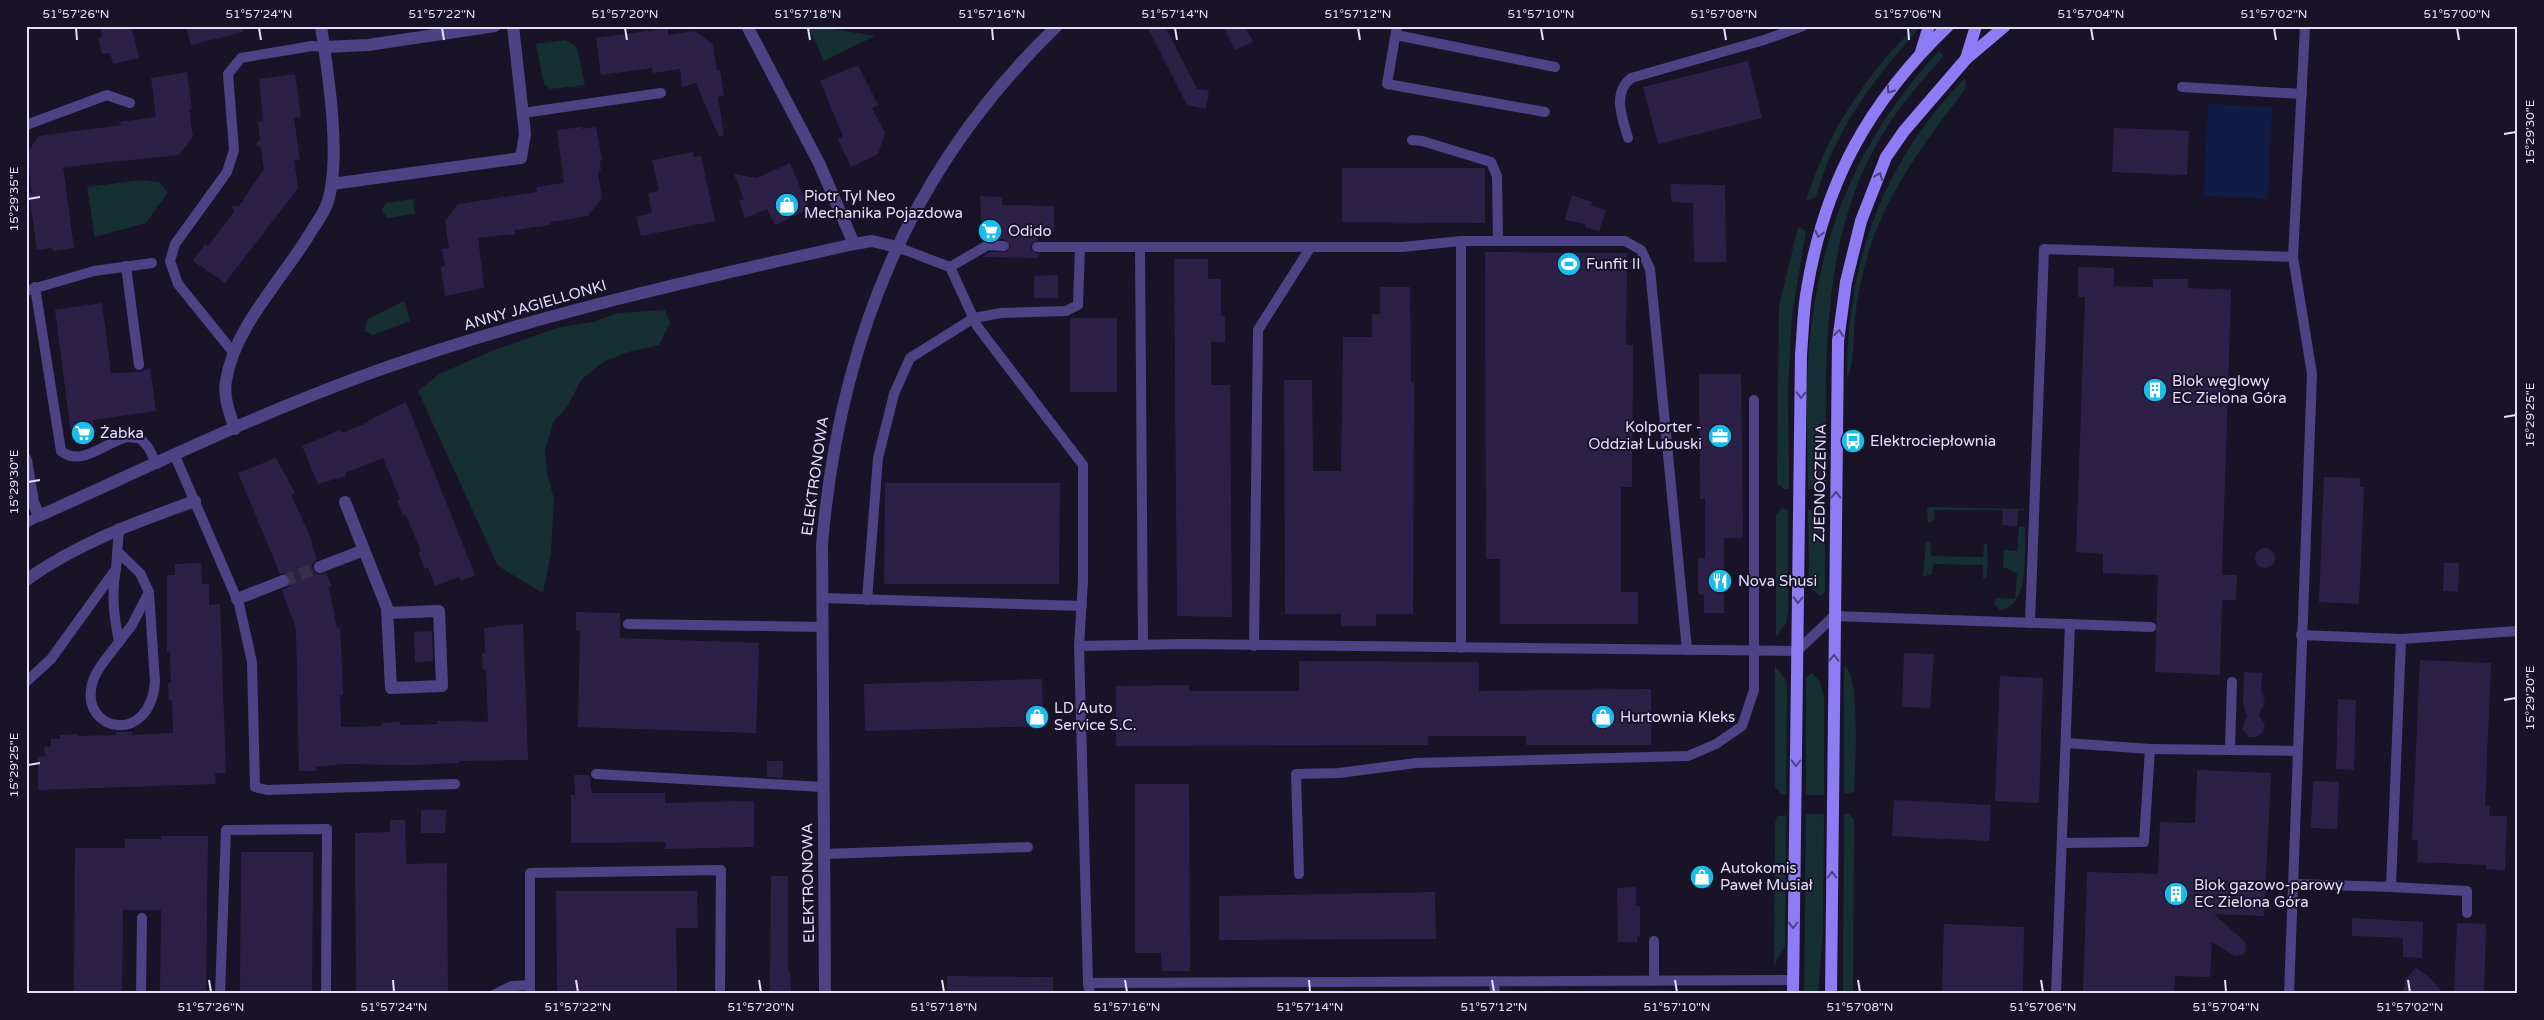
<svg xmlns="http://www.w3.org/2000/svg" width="2544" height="1020" font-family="'Varela Round',sans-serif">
	<rect width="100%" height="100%" fill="#191328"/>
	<!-- green -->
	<g fill="#162f32">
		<path d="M808,26h7l60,10 -51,25z"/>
		<path d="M1915,27l3,2 -4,5c-43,48 -81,100 -98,163l-10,4c20,-66 60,-127 109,-174z"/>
		<path d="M565,40l12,7 8,38 -35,4 -6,-5 -8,-40z"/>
		<path d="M1939,51l5,5c-21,23 -42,47 -59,74 -67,105 -59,237 -59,356l-1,3h-17c0,-46 -3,-94 1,-140 10,-117 50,-212 130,-298z"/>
		<path d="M1965,78l1,9 -3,5c-38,50 -81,107 -97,169 -5,18 -9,37 -11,56 -2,16 0,48 -8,60 0,-116 36,-215 118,-299z"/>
		<path d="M142,180l17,2 9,10 -22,31 -51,14 -8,-50z"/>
		<path d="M413,199l2,15 -28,4 -5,-8 4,-7z"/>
		<path d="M1798,227l8,4 -14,83 -4,76 1,99h-5l-7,-6 2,-177z"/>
		<path d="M404,301l6,20 -37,14 -8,-4 2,-12z"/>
		<path d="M665,310l5,13 -11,22 -31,7 -25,10 -22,18 -14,27 -13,14 -9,28 2,24 7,26 -3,54 -8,40 -45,-27 -80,-175 21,-17 58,-25 60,-21 36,-6 25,-9z"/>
		<path d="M1929,507l95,2v1h-89l-1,10 -6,3 -1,-14z"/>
		<path d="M1782,508l6,2v102l-2,11 -10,14v-122z"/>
		<path d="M1825,509v83l-4,4 -9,-6 -3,-9 -1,-71z"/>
		<path d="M2019,527h6c-1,23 6,79 -25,83l-6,-6 3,-6 18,1 2,-26 -14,-6 1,-17 13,1z"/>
		<path d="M1928,541l2,2 1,13 52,1 1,-12 3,-2 1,20 -2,15h-3v-13l-49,-1 -3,11 -8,1 3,-34z"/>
		<path d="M1775,666l11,14 1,8 -1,107 -5,-1 -6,-7z"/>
		<path d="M1844,666c17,6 11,106 10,126l-10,2z"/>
		<path d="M1812,673l8,9 4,15v98h-18v-117z"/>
		<path d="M1806,814h18l-1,117 -5,63h-14z"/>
		<path d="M1844,814h5l5,5 -1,175h-10z"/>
		<path d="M1786,815l-1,131 -11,20 1,-143 2,-7z"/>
	</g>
	<!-- water -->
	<path fill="#101c44" d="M2208,104l64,3 -4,92 -64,-3z"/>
	<!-- building -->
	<g fill="#2d2047">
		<path d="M100,26h31l8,32 -26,6 -3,-11 -8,1 -4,-16 4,-1z"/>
		<path d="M186,26h56l1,6 -52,13z"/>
		<path d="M1147,26h18l32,63 12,2 -3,18 -19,-4z"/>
		<path d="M1223,26h22l8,16 -18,8z"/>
		<path d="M668,28v7l26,-4 19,13 4,27 3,-1 4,26 -6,1 6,38 -5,2 -23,-54 -14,4 -2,-18 -27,4 -1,-5 -51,7 -5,-37z"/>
		<path d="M1748,61l14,57 -104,26 -15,-57z"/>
		<path d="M858,65l20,40 -6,3 13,25 -7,21 -27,13 -13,-28 5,-3 -23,-55z"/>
		<path d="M187,72l5,37h-3l4,28 -14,18 -116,12 11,81 -21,3 -1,-3 -15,2 -8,-57h3l-5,-40 12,-17 82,-11 -1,-3 36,-5 -5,-39z"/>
		<path d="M295,74l6,43 -7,1 6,42h-6l4,28 -73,95 -32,-22 12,-17 3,2 26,-34 -2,-6h7l25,-37 -3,-21 -5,-4 4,-5 -2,-17 5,-1 -4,-42z"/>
		<path d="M582,127v2l14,-2 6,33h-2l1,11 -3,1 4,26 -14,18 -38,6 1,3 -37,5 1,4 -37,4 6,50 -39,8 -4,-29 4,-1 -3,-17 7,-1 -4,-27 13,-17 79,-12 -1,-5 28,-4 -7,-53z"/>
		<path d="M2114,128l75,3 -2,44 -75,-3z"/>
		<path d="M693,152l1,5 7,-1 14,65 -74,15 -5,-19 16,-4 -4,-20 11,-2 -7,-31z"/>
		<path d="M790,163l19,46 -34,16 -8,-16 -22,9 -6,-17 5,-2 -10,-25 23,4z"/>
		<path d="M1342,168h143v55l-143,-1z"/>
		<path d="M1670,184l55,1 1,77h-32l-1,-59 -21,-1z"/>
		<path d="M1572,195l20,7 -1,3 15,5 -7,21 -14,-4v-3l-20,-4z"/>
		<path d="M980,196l22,1v8l52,1v26h-16v8l-7,4v6l7,4v4l-56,-1 8,-5h17l4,-6 -7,-7 -16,-1 -6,3z"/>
		<path d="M1485,252l142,1 -1,92h7l-1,142h-11v105h17v32h-138v-65h-14z"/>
		<path d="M1174,259h34v20h13v37l4,1v25h-14v43h19l2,232 -55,-1z"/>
		<path d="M2078,267l36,1v18l39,1v-8h35v9l43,2 -9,285h15l-1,25h-14l-2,75 -65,-3 3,-97 -55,-2v-19l-27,-2 9,-255h-7z"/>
		<path d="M1058,275v23h-24v-22z"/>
		<path d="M1380,287h30l1,95h3l-1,232h-37v12h-35v-12h-56l-1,-234h28l1,91h28l2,-134h29v-23h8z"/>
		<path d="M102,303l9,70 29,-1 10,-4 6,43 -63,9 2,17 -23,4 -17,-131z"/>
		<rect x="1070" y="318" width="47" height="74"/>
		<path d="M1699,374h42l2,164h-19v75h-20v-18l-6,-1v-36h7v-59h-5z"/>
		<path d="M406,402l69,173 -14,6 -2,-4 -24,9 -7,-19 -3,2 -7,-17 3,-1 -15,-36 -3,1 -6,-16 3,-1 -17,-41 -38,15 1,3 -28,8 -16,-38 38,-16 2,3 27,-11 -1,-1z"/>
		<path d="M276,458l19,35 -4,2 22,48 -2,1 6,15 -5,6 1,5 5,5 8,-2 6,13 -3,2 8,40 3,-1 1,20 2,48h-3l1,32 41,-1v-3l17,-1 1,3 38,-1 -1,-3 51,1 -2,-52 -3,-1 -1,-16h3l-1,-25 39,-4 5,136 -69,1v2l-46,2 -71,-1 -27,3 1,4h-17l-3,-142 -14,-39 8,-4 1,-7 -6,-6 -5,1 -42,-101z"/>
		<path d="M2324,477l36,1v9h4l-5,117 -40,-2z"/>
		<path d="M885,483h175l-1,101h-175z"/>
		<path d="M2003,510h15l-1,16 -15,-1z"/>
		<circle cx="2265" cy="558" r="10"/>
		<path d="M201,563l1,21h7v21l11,-1 6,169h-11l1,11 -178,6v-33l7,-1 -1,-9 7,-1v-7h9v-4l17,-1v2l39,-1v-3h16v3l41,-2 -1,-33h-3l-1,-17h3l-1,-31h-3v-77h8v-11z"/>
		<path d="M2444,563h15l-1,29 -15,-1z"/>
		<path d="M576,612l44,1v25l139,5 -3,90 -178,-6 2,-96 -4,-1z"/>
		<path d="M432,631l1,30 -18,1 -1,-30z"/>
		<path d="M1904,653l30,1 -4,54 -28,-1z"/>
		<path d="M2420,660l71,3 -6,143h5l-1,10h18l-2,54 -19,-1v-4l-69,-3 1,-22h-6z"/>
		<path d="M1299,661l180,1v29l172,-2v56h-125v-9h-98v9l-312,1v-60l73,-1 1,6h109z"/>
		<path d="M2244,672l18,1 -1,19 4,9 -6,14 6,11 -3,7 -6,4h-7l-7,-8 5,-13 -4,-12z"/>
		<path d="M2000,676l43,2 -4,125 -44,-2z"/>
		<path d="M1042,679l1,47 -178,5 -1,-47z"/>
		<path d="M2338,699l18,1 -2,70 -18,-1z"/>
		<path d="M767,761h16v17l-16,-1z"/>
		<path d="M2197,770l74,3 -7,143 -50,-2 31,28 1,9 -3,4 -8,1 -23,-14 -2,35 -35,-1 -1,18h-91l4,-122 71,2 2,-52 35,1z"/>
		<path d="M574,775h15l3,18h73v10l89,-2v46l-89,2 1,-7 -95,1v-48h4z"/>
		<path d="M2313,781l26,1 -2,47 -26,-1z"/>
		<path d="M1135,784h54l1,187h-28l-1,-18h-26z"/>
		<path d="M1894,800l97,5 -2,36 -97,-5z"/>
		<path d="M421,810h25l-1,23h-24z"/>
		<path d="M390,820h15l1,44 41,-1 1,131h-92l-1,-161 35,-1z"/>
		<path d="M161,836h47l-2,158h-46l1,-84h-38l-1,84h-48l1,-146h50v-9h36z"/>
		<path d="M241,852h72l-1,142h-72z"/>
		<path d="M771,876h17v96h2l1,20h-21z"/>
		<path d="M1636,887v19h4v31h-3v5h-19l-1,-54z"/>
		<path d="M556,891h141l1,37h-22l1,66h-120z"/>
		<path d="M1435,892l1,47 -217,1v-44z"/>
		<path d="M2352,918l71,4 -1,36 -19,-1v-19l-51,-2z"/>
		<path d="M2457,923l29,1 -2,70h-30z"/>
		<path d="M1944,924l80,3 -1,67h-81z"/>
		<path d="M2416,968l12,8 16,18h-41l2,-14z"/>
		<path d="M947,976l106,1v17h-106z"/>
	</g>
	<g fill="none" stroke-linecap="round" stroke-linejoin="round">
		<!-- minor-tunnel -->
		<path stroke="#373148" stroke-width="12" stroke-dasharray="12 6" stroke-linecap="butt" d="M283,581l37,-14"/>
		<!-- service -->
		<g stroke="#4d4283" stroke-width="10">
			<path d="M1397,26l-10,58 158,28"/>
			<path d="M1396,35l159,32"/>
			<path d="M2182,87l120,7"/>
			<path d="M523,113l138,-20"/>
			<path d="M26,125l81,-30 23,8"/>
			<path d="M1628,138c-6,-21 -16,-44 3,-60l133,-38 39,-14"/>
			<path d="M1412,140l10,1 69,21 6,14 1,65"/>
			<path d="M1461,241v407"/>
			<path d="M897,247l53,20 27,59 106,139v116l-4,65"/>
			<path d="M1037,247h365l59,-6h164l16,9 9,19 37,381"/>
			<path d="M1140,247l3,397"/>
			<path d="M126,266l13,99"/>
			<path d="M950,267l38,-22 16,1"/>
			<path d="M35,287l26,164c21,17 45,-10 67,-14 3,0 8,1 12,1l8,9 9,17"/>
			<path d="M26,291l68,-20 58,-8"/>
			<path d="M233,352l-55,-68 -8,-23 5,-17 52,-72 7,-22 -6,-76 13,-16 71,-12 12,1"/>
			<path d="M175,456l64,148 13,58 3,125 12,3 188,-6"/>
			<path d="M26,523l13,-7"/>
			<path d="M116,569c-5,26 -2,47 3,73 -9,12 -23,27 -27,42 -12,48 58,62 63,-2l-6,-90 -9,-19 -22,-21"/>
			<path d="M822,598l260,8"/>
			<path d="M867,600l11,-142 16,-64 16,-36 64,-40 27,-5 65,-2 12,-6 2,-58"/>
			<path d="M2030,623l14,-374 249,8 12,-231"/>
			<path d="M628,624l194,3"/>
			<path d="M2301,635l100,4"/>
			<path d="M119,642l13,-17 17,-33"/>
			<path d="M1254,646l4,-316 52,-82"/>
			<path d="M26,682l25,-23 65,-90 3,-41"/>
			<path d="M2150,749l148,2"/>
			<path d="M2230,750l2,-68"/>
			<path d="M596,774l227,13"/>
			<path d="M2062,843l82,-1 6,-93 -84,-6"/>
			<path d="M824,854l204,-7"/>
			<path d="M1299,874l-3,-100 43,-1 77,-10 272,-7 28,-12 26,-18 12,-36v-290"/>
			<path d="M2294,884l97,3 10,-248 117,-8"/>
			<path d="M2391,887l76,4v22"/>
			<path d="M1654,980v-39"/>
			<path d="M1494,981l1,13"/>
			<path d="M1088,983l705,-3"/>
			<path d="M141,994l1,-76"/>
			<path d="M220,994l6,-164 101,-1 -1,165"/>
			<path d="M495,994l17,-8 18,-1"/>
			<path d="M530,994v-121l191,-3 -1,124"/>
			<path d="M1090,994l-2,-11 -9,-337 105,-2 613,7 37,-35 317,11"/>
			<path d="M2056,994l14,-370"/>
			<path d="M2289,994l23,-620 -19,-117"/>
		</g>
		<!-- minor -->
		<g stroke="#4d4283" stroke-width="12">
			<path d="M747,26l72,137 35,81"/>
			<path d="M324,47l44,-2 127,-19"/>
			<path d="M332,184l189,-26 4,-24 -12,-108"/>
			<path d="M235,429c-5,-15 -12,-32 -9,-48 8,-55 59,-104 86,-151 5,-8 12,-17 15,-26 15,-43 1,-132 -6,-178"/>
			<path d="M26,460l7,42 6,14c120,-54 239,-112 363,-154 147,-50 299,-84 452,-118l18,-3 25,6"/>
			<path d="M364,550l23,58 4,80 51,-2 -3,-75 -52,2"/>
			<path d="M320,567l44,-17 -19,-48"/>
			<path d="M26,580c52,-37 110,-58 169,-79"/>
			<path d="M237,599l46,-18"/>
			<path d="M825,994l-3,-449c17,-203 87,-377 235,-519"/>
		</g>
		<!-- secondary -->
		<g stroke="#8e7cf4" stroke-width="12">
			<path d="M1921,52l8,-26"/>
			<path d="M1966,59l10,-33"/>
			<path d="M1793,994l8,-640c2,-22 2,-44 6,-65 18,-108 62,-187 141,-263"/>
			<path d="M1831,994l7,-653 8,-59 15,-61 25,-64 18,-26 62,-72 39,-33"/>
		</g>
	</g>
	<!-- one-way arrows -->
	<defs><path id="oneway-chevron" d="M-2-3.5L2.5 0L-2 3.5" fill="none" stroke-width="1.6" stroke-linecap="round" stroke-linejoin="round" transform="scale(1.25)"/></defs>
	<g stroke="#4e4284">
		<use href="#oneway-chevron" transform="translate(1890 90) rotate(126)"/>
		<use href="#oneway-chevron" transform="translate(1879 176) rotate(-68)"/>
		<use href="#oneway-chevron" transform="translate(1819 234) rotate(103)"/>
		<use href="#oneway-chevron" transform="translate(1839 333) rotate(-83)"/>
		<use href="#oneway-chevron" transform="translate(1801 395) rotate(91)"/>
		<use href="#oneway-chevron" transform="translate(1836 495) rotate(-89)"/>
		<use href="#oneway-chevron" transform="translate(1798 600) rotate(91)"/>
		<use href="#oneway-chevron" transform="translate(1834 658) rotate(-89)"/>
		<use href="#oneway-chevron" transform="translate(1796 763) rotate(91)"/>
		<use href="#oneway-chevron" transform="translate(1832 875) rotate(-90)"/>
		<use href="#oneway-chevron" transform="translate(1793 925) rotate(91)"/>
	</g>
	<!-- ticks -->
	<path fill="none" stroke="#e4ddfc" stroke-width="2" d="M76,28l1,12M259,28l2,12M442,28l2,12M625,28l2,12M808,28l2,12M992,28l1,12M1175,28l2,12M1358,28l2,12M1541,28l2,12M1724,28l2,12M1908,28l1,12M2091,28l2,12M2274,28l2,12M2457,28l2,12M2504,134l12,-2M28,199l12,-2M2504,417l12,-2M28,482l12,-2M2504,700l12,-2M28,765l12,-2M209,980l2,12M393,980l1,12M576,980l2,12M759,980l2,12M942,980l2,12M1125,980l2,12M1309,980l1,12M1492,980l2,12M1675,980l2,12M1858,980l2,12M2041,980l2,12M2225,980l1,12M2408,980l2,12"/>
	<!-- icons -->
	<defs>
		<g id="shop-disc" transform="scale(1.25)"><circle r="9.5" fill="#19bceb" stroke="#191328"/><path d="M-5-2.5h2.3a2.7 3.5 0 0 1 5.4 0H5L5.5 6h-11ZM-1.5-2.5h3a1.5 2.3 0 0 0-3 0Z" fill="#fff"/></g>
		<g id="supermarket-disc" transform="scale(1.25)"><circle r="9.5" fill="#19bceb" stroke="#191328"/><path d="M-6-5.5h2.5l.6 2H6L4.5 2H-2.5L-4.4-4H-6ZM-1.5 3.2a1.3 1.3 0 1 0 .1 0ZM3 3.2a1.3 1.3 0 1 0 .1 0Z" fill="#fff"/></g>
		<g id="stadium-disc" transform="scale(1.25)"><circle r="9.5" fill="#19bceb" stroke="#191328"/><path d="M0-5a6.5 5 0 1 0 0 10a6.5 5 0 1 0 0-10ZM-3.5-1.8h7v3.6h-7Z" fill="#fff"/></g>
		<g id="building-disc" transform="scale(1.25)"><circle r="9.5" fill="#19bceb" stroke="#191328"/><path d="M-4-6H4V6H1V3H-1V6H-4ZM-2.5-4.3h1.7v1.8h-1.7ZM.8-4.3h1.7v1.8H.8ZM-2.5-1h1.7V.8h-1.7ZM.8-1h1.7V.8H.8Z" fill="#fff"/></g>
		<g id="office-disc" transform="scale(1.25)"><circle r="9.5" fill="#19bceb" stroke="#191328"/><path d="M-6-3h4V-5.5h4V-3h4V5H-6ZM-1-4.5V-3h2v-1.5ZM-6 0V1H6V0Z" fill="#fff"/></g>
		<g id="bus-disc" transform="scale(1.25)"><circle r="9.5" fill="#19bceb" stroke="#191328"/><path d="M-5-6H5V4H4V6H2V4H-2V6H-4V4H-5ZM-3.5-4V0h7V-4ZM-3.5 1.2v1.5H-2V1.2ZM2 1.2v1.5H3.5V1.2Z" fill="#fff"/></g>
		<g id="restaurant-disc" transform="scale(1.25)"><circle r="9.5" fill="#19bceb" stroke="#191328"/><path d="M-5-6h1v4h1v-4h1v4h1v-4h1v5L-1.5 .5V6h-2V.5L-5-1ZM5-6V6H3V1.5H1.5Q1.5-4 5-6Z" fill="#fff"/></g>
	</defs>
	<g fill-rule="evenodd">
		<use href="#shop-disc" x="787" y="205"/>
		<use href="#supermarket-disc" x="990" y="231"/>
		<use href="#stadium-disc" x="1569" y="264"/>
		<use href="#building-disc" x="2155" y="390"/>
		<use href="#supermarket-disc" x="83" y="433"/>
		<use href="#office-disc" x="1720" y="436"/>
		<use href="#bus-disc" x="1853" y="441"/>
		<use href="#restaurant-disc" x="1720" y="581"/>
		<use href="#shop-disc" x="1037" y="717"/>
		<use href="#shop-disc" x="1603" y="717"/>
		<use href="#shop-disc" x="1702" y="877"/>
		<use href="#building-disc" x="2176" y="894"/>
	</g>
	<g text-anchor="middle" stroke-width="4" stroke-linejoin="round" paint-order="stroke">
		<!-- poi labels -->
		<g font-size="15" fill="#e4ddfc" stroke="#191328" text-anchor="start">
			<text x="804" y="201">Piotr Tyl Neo<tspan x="804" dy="17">Mechanika Pojazdowa</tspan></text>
			<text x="1008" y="236">Odido</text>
			<text x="1586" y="269">Funfit II</text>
			<text x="2172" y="386">Blok węglowy<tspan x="2172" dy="17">EC Zielona Góra</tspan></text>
			<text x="1702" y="432" text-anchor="end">Kolporter -<tspan x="1702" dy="17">Oddział Lubuski</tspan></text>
			<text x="100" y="438">Żabka</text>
			<text x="1870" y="446">Elektrociepłownia</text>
			<text x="1738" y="586">Nova Shusi</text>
			<text x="1054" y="713">LD Auto<tspan x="1054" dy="17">Service S.C.</tspan></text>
			<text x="1620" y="722">Hurtownia Kleks</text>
			<text x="1720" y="873">Autokomis<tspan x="1720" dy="17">Paweł Musiał</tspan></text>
			<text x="2194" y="890">Blok gazowo-parowy<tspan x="2194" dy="17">EC Zielona Góra</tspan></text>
		</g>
		<!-- street labels -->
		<g font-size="15" fill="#e4ddfc" stroke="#191328">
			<text transform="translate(535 305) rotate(-16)" y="5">ANNY JAGIELLONKI</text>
			<text transform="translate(815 476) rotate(-82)" y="5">ELEKTRONOWA</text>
			<text transform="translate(1820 483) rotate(-89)" y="5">ZJEDNOCZENIA</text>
			<text transform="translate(808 883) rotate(-91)" y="5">ELEKTRONOWA</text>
		</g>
	</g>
	<!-- border -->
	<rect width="2544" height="1020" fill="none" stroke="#191328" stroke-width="55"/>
	<rect x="28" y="28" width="2488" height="964" fill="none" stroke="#e4ddfc" stroke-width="2"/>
	<g font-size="12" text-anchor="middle" fill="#e4ddfc">
		<text x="76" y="18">51°57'26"N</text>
		<text x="259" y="18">51°57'24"N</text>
		<text x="442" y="18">51°57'22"N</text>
		<text x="625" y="18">51°57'20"N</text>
		<text x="808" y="18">51°57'18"N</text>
		<text x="992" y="18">51°57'16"N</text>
		<text x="1175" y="18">51°57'14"N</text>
		<text x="1358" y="18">51°57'12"N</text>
		<text x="1541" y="18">51°57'10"N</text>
		<text x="1724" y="18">51°57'08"N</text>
		<text x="1908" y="18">51°57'06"N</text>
		<text x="2091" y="18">51°57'04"N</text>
		<text x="2274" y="18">51°57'02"N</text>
		<text x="2457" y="18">51°57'00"N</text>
		<text transform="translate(2530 132) rotate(-90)" y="4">15°29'30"E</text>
		<text transform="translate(14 199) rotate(-90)" y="4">15°29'35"E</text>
		<text transform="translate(2530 415) rotate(-90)" y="4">15°29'25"E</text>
		<text transform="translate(14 482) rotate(-90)" y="4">15°29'30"E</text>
		<text transform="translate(2530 698) rotate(-90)" y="4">15°29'20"E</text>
		<text transform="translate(14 765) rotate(-90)" y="4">15°29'25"E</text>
		<text x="211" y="1011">51°57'26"N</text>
		<text x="394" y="1011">51°57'24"N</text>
		<text x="578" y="1011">51°57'22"N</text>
		<text x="761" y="1011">51°57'20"N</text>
		<text x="944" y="1011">51°57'18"N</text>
		<text x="1127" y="1011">51°57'16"N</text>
		<text x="1310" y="1011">51°57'14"N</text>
		<text x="1494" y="1011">51°57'12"N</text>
		<text x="1677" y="1011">51°57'10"N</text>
		<text x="1860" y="1011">51°57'08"N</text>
		<text x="2043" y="1011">51°57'06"N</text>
		<text x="2226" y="1011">51°57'04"N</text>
		<text x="2410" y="1011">51°57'02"N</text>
	</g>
</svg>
